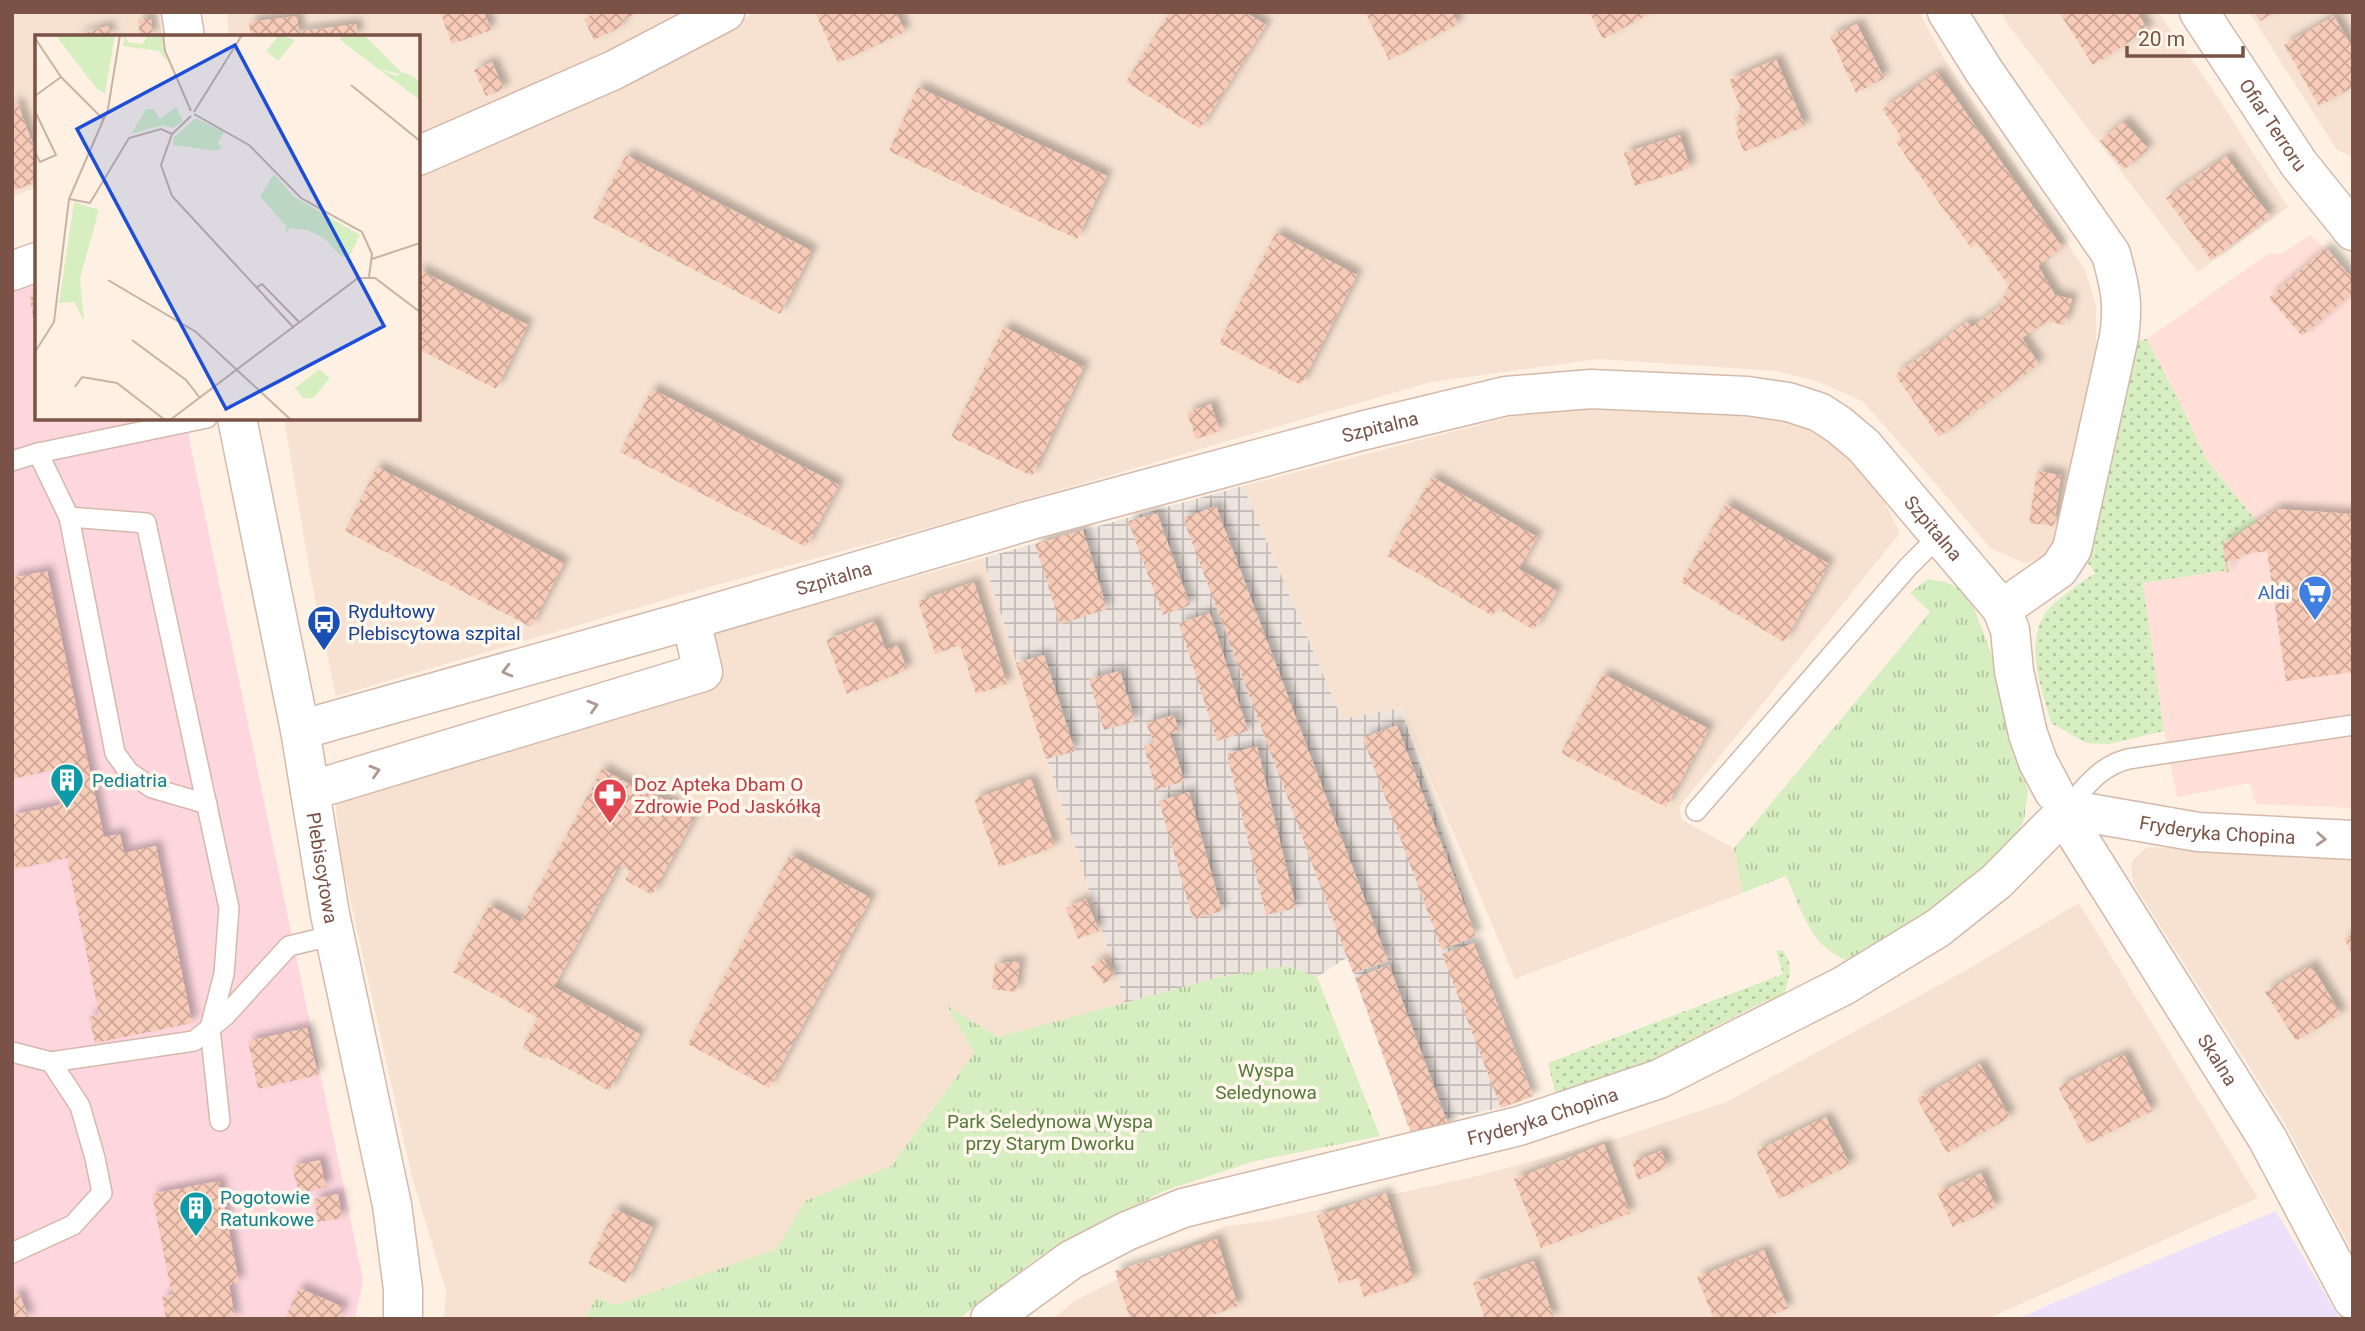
<svg xmlns="http://www.w3.org/2000/svg" width="2365" height="1331" font-family="Roboto,sans-serif">
	<defs>
		<pattern id="industrial-grid" width="8" height="8" patternUnits="userSpaceOnUse" patternTransform="scale(1.75)"><rect width="8" height="8" fill="#ede4de"/><path d="M0 4h8M4 0v8" fill="none" stroke="#c5bbb6"/></pattern>
		<pattern id="grass-dots" width="8" height="8" patternUnits="userSpaceOnUse" patternTransform="scale(1.75)"><rect width="8" height="8" fill="#d7eec0"/><path d="M2 2h.1M6 6h.1" fill="none" stroke="#b3c39e" stroke-width="1.8" stroke-linecap="round"/></pattern>
		<pattern id="park-tufts" width="24" height="20" patternUnits="userSpaceOnUse" patternTransform="scale(1.75)"><rect width="24" height="20" fill="#d7eec0"/><path d="M3 7l-1-3M5 7V3M7 7l1-3M15 17l-1-3M17 17v-4M19 17l1-3" fill="none" stroke="#b3c39e"/></pattern>
		<pattern id="building-cross-hatch" width="8" height="8" patternUnits="userSpaceOnUse" patternTransform="scale(1.75)"><rect width="8" height="8" fill="#f7cbb8"/><path d="M0 0l8 8M0 8l8-8" fill="none" stroke="#cda797"/></pattern>
		<filter id="shadow"><feDropShadow dx="6" dy="-6" stdDeviation="3.5" flood-color="#0004"/></filter>
	</defs>
	<rect width="100%" height="100%" fill="#fef1e3"/>
	<!-- residential -->
	<g fill="#f7e2d1">
		<path d="M12,12h145l6,25h-126v150l-25,10z"/>
		<path d="M227,12h473l-282,132v-107h-189z"/>
		<path d="M755,12h1164l24,45 142,213 11,35v41l-35,185 -7,15 -15,14 -15,3 -34,-15 -60,-71 -68,-76 -46,-20 -40,-10 -177,-12 -168,23 -485,141 -244,66 -366,107 -25,-117 -27,-161h134v-249l305,-139z"/>
		<path d="M2002,12h156l55,78 75,117 -90,65 -192,-250z"/>
		<path d="M2249,12h104v145l-16,-7z"/>
		<path d="M1643,400l106,12 43,10 34,18 45,36 29,57 -221,274 3,13 52,28 8,45 -227,86 -114,-271 -59,11 -99,-233 270,-70z"/>
		<path d="M983,558l142,445 -127,34 -50,-29 26,45 -83,113 -86,35 -29,48 -160,56 -20,-6 -11,20h-141l2,-28 -35,-118 -70,-315 -6,-58 380,-123v-45z"/>
		<path d="M2147,847l206,10v396l-70,-133 -150,-237 -2,-21z"/>
		<path d="M2079,903l179,295 -271,121h-935l26,-20 147,-73 42,-5 202,-43 156,-42 101,-34 244,-134z"/>
	</g>
	<!-- commercial -->
	<path fill="#ffdfd7" d="M2310,235l43,40v533l-97,-4 -6,-21 -73,14 -13,-66 -21,-148 87,-13 -2,-27 30,-20 -52,-64 -21,-46 -38,-74 122,-86 13,1z"/>
	<!-- industrial -->
	<path fill="url(#industrial-grid)" d="M1243,486l99,233 59,-11 75,228 -1,7 58,153 -32,12 -93,18 -60,-169 -31,20 -31,-11 -66,11 -95,26 -142,-445z"/>
	<!-- education -->
	<path fill="#eee0fb" d="M2276,1211l64,108h-323l34,-15z"/>
	<!-- medical -->
	<path fill="#fdd6de" d="M37,282v136h150l3,25 173,837 -8,39h-343v-1028z"/>
	<!-- grass -->
	<g fill="url(#grass-dots)">
		<path d="M2147,339l38,74 21,46 52,64 -35,20 7,27 -87,13 21,148 -55,13 -23,-1 -35,-20c-9,-34 -28,-80 -4,-112 11,-13 34,-28 48,-38l-8,-11 45,-220z"/>
		<path d="M1782,950c13,14 7,28 2,45l-21,7 -109,57 -98,37 -8,-33 235,-89 -7,-23z"/>
	</g>
	<!-- park -->
	<g fill="url(#park-tufts)">
		<path d="M1928,579l17,3 17,8 12,18 24,63 13,76 17,43 -4,30 -11,21 -51,51 -107,71c-45,-13 -51,-48 -69,-87l-44,17 -8,-45 196,-236 -20,-19z"/>
		<path d="M1286,966l31,11 63,159 -125,25 -91,30 -124,65 -81,63h-374l11,-21 20,7 160,-56 29,-48 86,-35 83,-113 -27,-47 51,31 222,-60z"/>
	</g>
	<!-- building -->
	<g fill="url(#building-cross-hatch)" filter="url(#shadow)">
		<path d="M440,12h44l7,18 -39,14z"/>
		<path d="M589,12h50l-19,9 2,5 -28,14 -10,-21 7,-4z"/>
		<path d="M815,12h81l9,20 -67,31z"/>
		<path d="M1170,12h75l21,13 -66,104 -74,-47z"/>
		<path d="M1365,12h87l6,12 -69,36z"/>
		<path d="M1589,12h63l-49,27z"/>
		<path d="M2059,12h78l11,18 -55,35z"/>
		<path d="M2254,12h19l-12,9z"/>
		<path d="M297,16l2,16 57,-8 2,13h-107l-2,-15z"/>
		<path d="M2334,16l19,33v38l-34,19 -35,-61z"/>
		<path d="M138,19h13l1,18h-12z"/>
		<path d="M1857,24l27,54 -28,15 -26,-57z"/>
		<path d="M108,26l3,11h-36v-1z"/>
		<path d="M1776,59l29,67 -61,26 -9,-21 4,-2 -5,-12 9,-4 -14,-33z"/>
		<path d="M492,62l12,27 -18,7 -12,-26z"/>
		<path d="M1937,72l125,175 -24,19 17,29 17,4 -8,26 -17,-4 -25,17 17,26 -100,73 -44,-62 72,-53 5,5 27,-20 10,-21 -32,-43 -6,5 -75,-106 6,-4 -20,-29z"/>
		<path d="M918,87l189,89 -30,63 -188,-88z"/>
		<path d="M17,102l20,53v27l-25,9v-87z"/>
		<path d="M2124,121l24,28 -24,21 -24,-29z"/>
		<path d="M1680,135l10,33 -55,18 -11,-33z"/>
		<path d="M626,155l186,96 -32,63 -187,-96z"/>
		<path d="M2226,156l44,60 -59,44 -45,-62z"/>
		<path d="M1276,233l81,42 -56,110 -82,-42z"/>
		<path d="M2326,248l27,31v13l-51,44 -33,-38z"/>
		<path d="M418,269l110,56 -32,64 -78,-40z"/>
		<path d="M37,296v35h-2l-5,-34z"/>
		<path d="M1004,327l80,40 -52,109 -81,-39z"/>
		<path d="M652,389l187,96 -33,62 -186,-95z"/>
		<path d="M1211,404l9,27 -24,8 -9,-26z"/>
		<path d="M377,467l187,96 -33,64 -186,-96z"/>
		<path d="M2037,471l24,4 -7,51 -25,-3z"/>
		<path d="M1432,477l105,60 -18,32 38,22 -23,39 -37,-22 -4,8 -106,-60z"/>
		<path d="M1726,504l103,60 -45,78 -103,-60z"/>
		<path d="M1216,506l172,455 -35,12 -170,-455z"/>
		<path d="M2277,509l76,5v158l-67,9 -19,-130 -28,4 1,4 -13,2 2,11h-3l-3,-28z"/>
		<path d="M1157,513l33,92 -27,10 -35,-94z"/>
		<path d="M1083,530l24,79 -47,15 -25,-80z"/>
		<path d="M47,571l57,266 16,-3 4,19 32,-7 36,177 -97,20 -6,-26 10,-3 -32,-156 -51,11 -4,-19v-35l48,-10 -7,-35 -40,9 -1,-3v-198z"/>
		<path d="M974,582l33,102 -31,10 -16,-49 -25,9 -17,-53z"/>
		<path d="M1210,613l38,118 -31,10 -38,-118z"/>
		<path d="M875,621l11,29 12,-5 9,25 -60,24 -21,-54z"/>
		<path d="M1044,655l31,96 -29,8 -30,-96z"/>
		<path d="M1120,671l15,50 -31,9 -15,-51z"/>
		<path d="M1603,674l106,55 -43,78 -105,-54z"/>
		<path d="M1174,715l5,17 -9,2 14,47 -28,9 -12,-44 10,-3 -8,-20z"/>
		<path d="M1397,725l79,211 -34,14 -79,-212z"/>
		<path d="M1257,746l39,162 -30,7 -39,-161z"/>
		<path d="M602,769l31,17 1,-3 61,33 -43,79 -27,-15 5,-9 -11,-6 -65,122 86,47 -31,57 -63,-34 -1,3 -23,-12 16,-30 -85,-46 36,-67 31,17z"/>
		<path d="M1031,779l24,68 -56,20 -25,-68z"/>
		<path d="M1189,792l33,119 -29,8 -34,-118z"/>
		<path d="M790,855l81,43 -102,190 -81,-44z"/>
		<path d="M1086,899l13,32 -21,8 -12,-31z"/>
		<path d="M2353,934v22l-9,-18z"/>
		<path d="M1474,943l59,153 -32,12 -59,-154z"/>
		<path d="M1103,959l12,17 -11,8 -13,-17z"/>
		<path d="M1020,961l-4,31 -24,-3 3,-25z"/>
		<path d="M1389,965l60,162 -35,13 -59,-162z"/>
		<path d="M2311,965l30,49 -45,27 -31,-49z"/>
		<path d="M307,1028l11,47 -60,14 -10,-48z"/>
		<path d="M2124,1054l28,57 -65,33 -29,-57z"/>
		<path d="M1980,1064l30,53 -63,36 -30,-54z"/>
		<path d="M1826,1117l24,48 -71,34 -23,-48z"/>
		<path d="M1604,1144l26,69 -89,35 -27,-69z"/>
		<path d="M1661,1151l7,16 -30,13 -6,-18z"/>
		<path d="M320,1160l6,27 -27,7 -7,-28z"/>
		<path d="M1981,1173l15,34 -43,20 -16,-34z"/>
		<path d="M219,1181l20,101 -10,3 6,34h-69l-4,-22 10,-2 -20,-101z"/>
		<path d="M1386,1193l28,87 -50,17 -6,-19 -19,5 -22,-67z"/>
		<path d="M338,1194l4,24 -24,4 -4,-23z"/>
		<path d="M615,1209l38,18 -27,56 -38,-19z"/>
		<path d="M1217,1239l21,67 -37,13h-71l-15,-48z"/>
		<path d="M1764,1250l24,58 -25,11h-49l-17,-42z"/>
		<path d="M1534,1261l20,58h-69l-12,-36z"/>
		<path d="M299,1288l44,19 -5,12h-53z"/>
		<path d="M19,1293l10,26h-17v-23z"/>
	</g>
	<g fill="none" stroke-linecap="round" stroke-linejoin="round">
		<!-- service casing -->
		<g stroke="#d4b9ab" stroke-width="22">
			<g id="service">
				<path d="M38,453l31,64 77,6 83,385 -5,66 -14,54 10,93"/>
				<path d="M12,461l26,-8 169,-35"/>
				<path d="M69,517l46,236 14,19 23,16 55,16"/>
				<path d="M2078,795c15,-17 27,-30 50,-36l225,-34"/>
				<path d="M1696,811l212,-244 31,-31"/>
				<path d="M12,1052l39,10 29,44 15,52 7,35 -29,32 -61,28"/>
				<path d="M51,1062l143,-21 31,-25 64,-70 46,-11"/>
			</g>
		</g>
		<!-- minor casing -->
		<g stroke="#d4b9ab" stroke-width="41">
			<g id="minor">
				<path d="M1947,12l37,59 127,183c9,33 13,50 8,83l-47,212 -13,20 -57,40"/>
				<path d="M418,156l196,-86 111,-58"/>
				<path d="M12,271l25,-9"/>
				<path id="s1" d="M300,730l391,-110 340,-100 330,-89 145,-35 85,-7 156,7 41,6 31,10 20,13 25,21 138,163 8,21 4,41 14,63 10,28 16,30"/>
				<path d="M310,791l393,-119 -12,-52"/>
				<path id="s2" d="M2083,812l115,20 155,8"/>
				<path id="s3" d="M2071,826l196,312 86,162"/>
				<path id="s4" d="M990,1319l81,-59 56,-29 56,-23 336,-82 140,-47 184,-93 95,-58 59,-47 56,-57"/>
			</g>
		</g>
		<!-- tertiary casing -->
		<g stroke="#d4b9ab" stroke-width="41">
			<g id="tertiary">
				<path d="M181,12l4,25"/>
				<path id="s5" d="M2199,12l100,152 54,67"/>
				<path id="s6" d="M237,418l63,312 30,184 62,291 11,84v30"/>
			</g>
		</g>
		<!-- service -->
		<use href="#service" stroke="#fff" stroke-width="19"/>
		<!-- minor -->
		<use href="#minor" stroke="#fff" stroke-width="38"/>
		<!-- tertiary -->
		<use href="#tertiary" stroke="#fff" stroke-width="38"/>
	</g>
	<!-- one-way arrows -->
	<defs><path id="oneway-chevron" d="M-2-3.5L2.5 0L-2 3.5" fill="none" stroke-width="1.6" stroke-linecap="round" stroke-linejoin="round" transform="scale(1.75)"/></defs>
	<g stroke="#af9890">
		<use href="#oneway-chevron" transform="translate(507 671) rotate(165)"/>
		<use href="#oneway-chevron" transform="translate(593 706) rotate(-17)"/>
		<use href="#oneway-chevron" transform="translate(375 771) rotate(-17)"/>
		<use href="#oneway-chevron" transform="translate(2321 839) rotate(3)"/>
	</g>
	<!-- icons -->
	<defs>
		<g id="supermarket-pin" transform="scale(1.75)"><path d="M0 17L-7.5 6A9.5 9.5 0 1 1 7.5 6Z" fill="#3f7fe0" stroke="#fff6ec"/><path d="M-6-5.5h2.5l.6 2H6L4.5 2H-2.5L-4.4-4H-6ZM-1.5 3.2a1.3 1.3 0 1 0 .1 0ZM3 3.2a1.3 1.3 0 1 0 .1 0Z" fill="#fff"/></g>
		<g id="bus-pin" transform="scale(1.75)"><path d="M0 17L-7.5 6A9.5 9.5 0 1 1 7.5 6Z" fill="#1a4fb4" stroke="#fff6ec"/><path d="M-5-6H5V4H4V6H2V4H-2V6H-4V4H-5ZM-3.5-4V0h7V-4ZM-3.5 1.2v1.5H-2V1.2ZM2 1.2v1.5H3.5V1.2Z" fill="#fff"/></g>
		<g id="building-pin" transform="scale(1.75)"><path d="M0 17L-7.5 6A9.5 9.5 0 1 1 7.5 6Z" fill="#0f9aa8" stroke="#fff6ec"/><path d="M-4-6H4V6H1V3H-1V6H-4ZM-2.5-4.3h1.7v1.8h-1.7ZM.8-4.3h1.7v1.8H.8ZM-2.5-1h1.7V.8h-1.7ZM.8-1h1.7V.8H.8Z" fill="#fff"/></g>
		<g id="pharmacy-pin" transform="scale(1.75)"><path d="M0 17L-7.5 6A9.5 9.5 0 1 1 7.5 6Z" fill="#e0444e" stroke="#fff6ec"/><path d="M-2-6h4v4h4v4h-4v4h-4v-4h-4v-4h4Z" fill="#fff"/></g>
	</defs>
	<g fill-rule="evenodd">
		<use href="#supermarket-pin" x="2315" y="592"/>
		<use href="#bus-pin" x="324" y="622"/>
		<use href="#building-pin" x="67" y="780"/>
		<use href="#pharmacy-pin" x="610" y="795"/>
		<use href="#building-pin" x="196" y="1208"/>
	</g>
	<g text-anchor="middle" stroke-width="7" stroke-linejoin="round" paint-order="stroke">
		<!-- street labels -->
		<g font-size="19" fill="#7a5346" stroke="#fff6ec">
			<text dy="7" stroke="none"><textPath href="#s5" startOffset="135">Ofiar Terroru</textPath></text>
			<text dy="7" stroke="none"><textPath href="#s1" startOffset="1122">Szpitalna</textPath></text>
			<text dy="7" stroke="none"><textPath href="#s1" startOffset="1731">Szpitalna</textPath></text>
			<text dy="7" stroke="none"><textPath href="#s1" startOffset="555">Szpitalna</textPath></text>
			<text dy="7" stroke="none"><textPath href="#s2" startOffset="136">Fryderyka Chopina</textPath></text>
			<text dy="7" stroke="none"><textPath href="#s6" startOffset="458">Plebiscytowa</textPath></text>
			<text dy="7" stroke="none"><textPath href="#s3" startOffset="276">Skalna</textPath></text>
			<text dy="7" stroke="none"><textPath href="#s4" startOffset="595">Fryderyka Chopina</textPath></text>
		</g>
		<!-- shop labels -->
		<g font-size="19" fill="#366cbe" stroke="#fff6ec" text-anchor="end">
			<text x="2290" y="599">Aldi</text>
		</g>
		<!-- transit labels -->
		<g font-size="19" fill="#164399" stroke="#fff6ec" text-anchor="start">
			<text x="348" y="618">Rydułtowy<tspan x="348" dy="22">Plebiscytowa szpital</tspan></text>
		</g>
		<!-- culture labels -->
		<g font-size="19" fill="#0d838f" stroke="#fff6ec" text-anchor="start">
			<text x="92" y="787">Pediatria</text>
			<text x="220" y="1204">Pogotowie<tspan x="220" dy="22">Ratunkowe</tspan></text>
		</g>
		<!-- health labels -->
		<g font-size="19" fill="#be3a42" stroke="#fff6ec" text-anchor="start">
			<text x="634" y="791">Doz Apteka Dbam O<tspan x="634" dy="22">Zdrowie Pod Jaskółką</tspan></text>
		</g>
		<!-- park labels -->
		<g font-size="19" fill="#537a3b" stroke="#fff6ec">
			<text x="1266" y="1077">Wyspa<tspan x="1266" dy="22">Seledynowa</tspan></text>
			<text x="1050" y="1128">Park Seledynowa Wyspa<tspan x="1050" dy="22">przy Starym Dworku</tspan></text>
		</g>
	</g>
	<!-- overview -->
	<g transform="translate(35 35)">
		<rect width="385" height="385" fill="#fef1e3"/>
		<path d="M89,0l4,7 15,2 5,-9h13l6,27 -8,-11 -36,-5zM343,34l19,7 7,-4 16,9v19zM141,72l7,14 -10,7 -11,-3 -31,9 15,-25h7l7,10zM284,334l11,9 -17,20h-10l-8,-10z" fill="#d7eec0"/>
		<path d="M311,0h18l40,40 -26,-6 -39,-30z" fill="#d7eec0"/>
		<path d="M20,0h60l-10,59 -8,-5zM161,83l28,14 -6,11 4,4 -5,4 -44,-6 1,-8zM239,139l20,23 66,38 -11,22h-7l-17,-18 -17,-9 -18,-2 -4,6v-8l-26,-30zM39,167l25,8 -19,68 4,43 -10,-19 -15,1z" fill="#d7eec0"/>
		<path d="M244,0l16,5 -17,21 -12,-10z" fill="#d7eec0"/>
		<path fill="none" stroke="#c9b2a4" stroke-width="2" d="M128,0l2,16 26,60M0,3l26,39 43,43M316,50l69,56M0,61l26,-19M0,76l21,44 -16,7 -5,-10M159,77l48,-77M159,79l55,31 52,53 61,34 10,22 -3,23M156,81l-19,18 -11,31 11,31 122,132M34,164l21,4 39,-65 32,-9 11,5M337,224l48,-16M73,245l88,52 95,88M221,253l6,-4 38,39M97,305l54,40 14,18M0,317l19,-30 15,-123 39,-90 12,-74M40,352l7,-10 35,6 48,37M135,385l188,-142h17l45,34"/>
		<path fill="#1d4ed8" fill-opacity="0.15" stroke="#1d4ed8" stroke-width="3.5" d="M200,10l149,281 -158,83 -149,-280z"/>
		<rect width="385" height="385" fill="none" stroke="#7a5346" stroke-width="3.5"/>
	</g>
	<!-- border -->
	<rect width="2365" height="1331" fill="none" stroke="#7a5346" stroke-width="28"/>
	<!-- scale -->
	<path d="M2127 46v10h116v-10" fill="none" stroke="#7a5346" stroke-width="3.5"/>
	<text x="2138" y="46" font-size="21" fill="#7a5346" stroke="#fff6ec" stroke-width="5" paint-order="stroke">20 m</text>
</svg>
